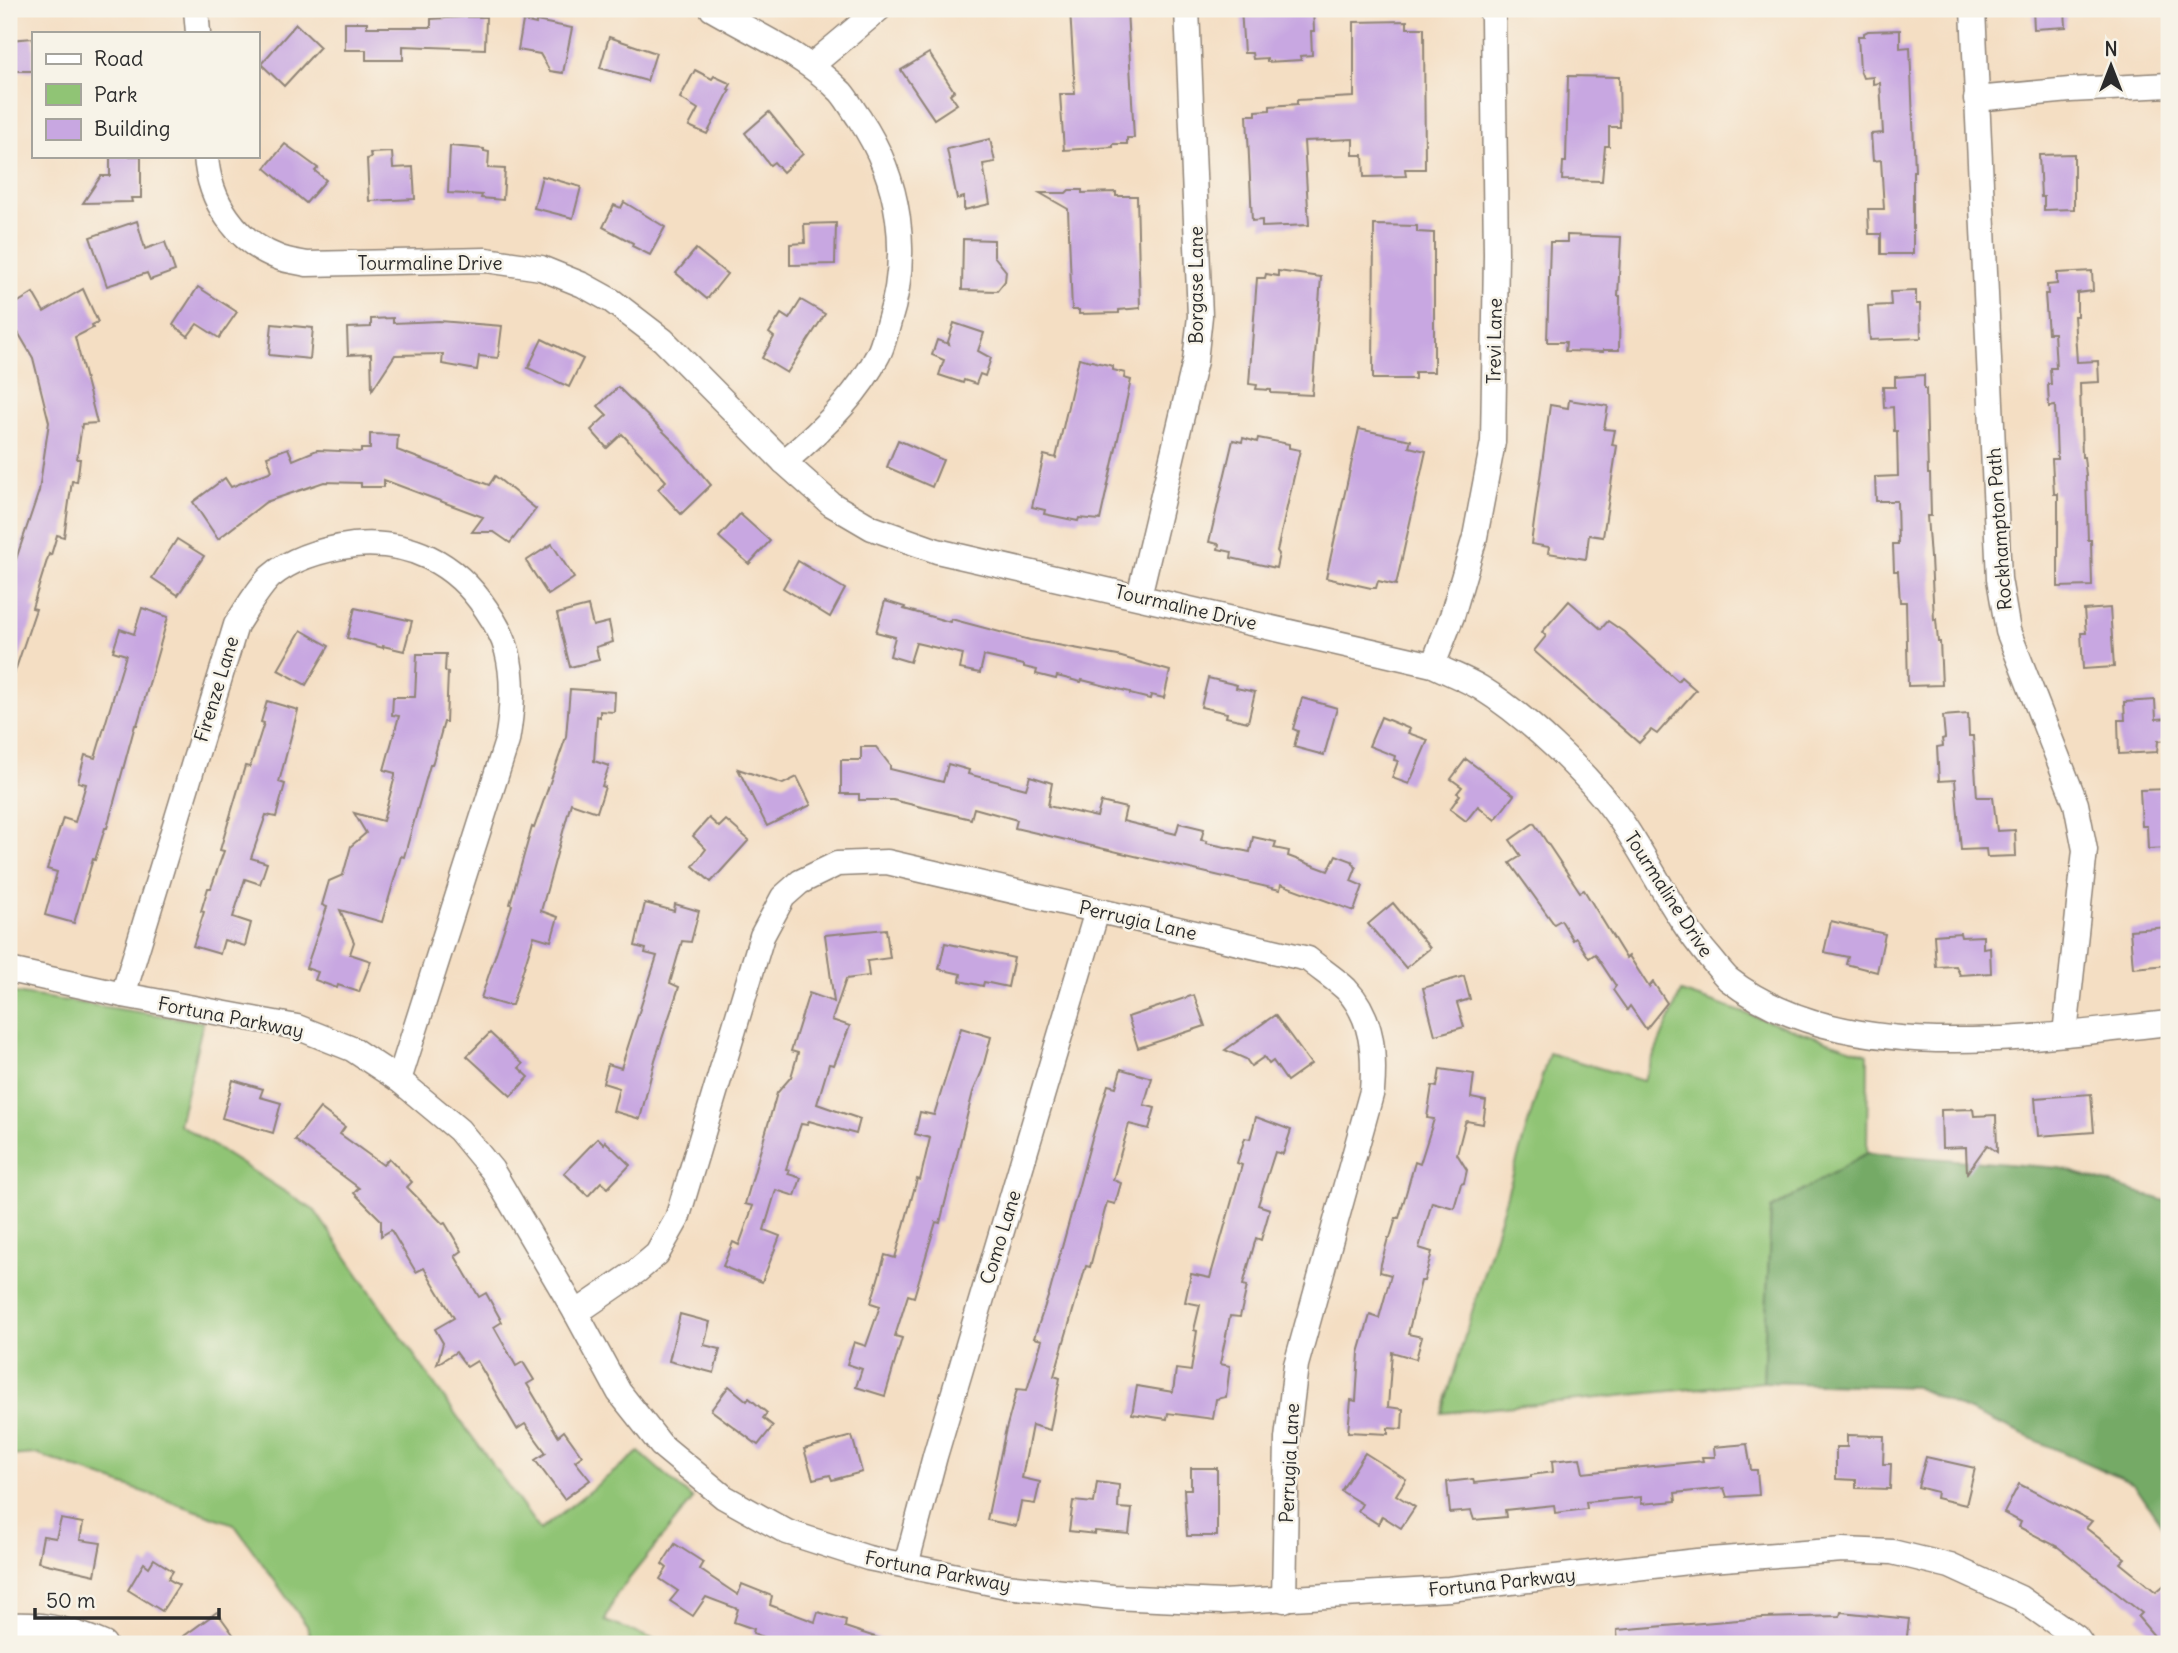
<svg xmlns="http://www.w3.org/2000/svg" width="2178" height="1653" font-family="Delius,sans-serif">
	<rect width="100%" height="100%" fill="#f7f3e8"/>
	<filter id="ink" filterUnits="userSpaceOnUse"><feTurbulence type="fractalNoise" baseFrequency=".0143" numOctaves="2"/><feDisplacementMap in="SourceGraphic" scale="14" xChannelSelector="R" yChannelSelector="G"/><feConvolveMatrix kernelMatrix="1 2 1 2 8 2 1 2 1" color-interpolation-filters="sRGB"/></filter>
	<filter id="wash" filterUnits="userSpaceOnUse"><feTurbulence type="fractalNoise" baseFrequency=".00686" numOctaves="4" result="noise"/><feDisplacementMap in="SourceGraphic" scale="28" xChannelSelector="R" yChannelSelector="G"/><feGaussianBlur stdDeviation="1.57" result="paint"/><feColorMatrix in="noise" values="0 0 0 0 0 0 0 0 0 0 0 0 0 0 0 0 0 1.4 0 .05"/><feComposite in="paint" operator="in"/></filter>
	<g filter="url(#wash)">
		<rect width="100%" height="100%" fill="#f4dec3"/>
		<!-- green -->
		<g fill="#90c475" stroke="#5e7850" stroke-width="2">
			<path d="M9,992l194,30 -24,102 136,87 121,176 104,143 99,-78 54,47 -77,96 -11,26 61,23h-355l-4,-18 -73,-102 -198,-70 -27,2z"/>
			<path d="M1681,992l187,62 -1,99 -96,56 -8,173 -321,31 107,-360 94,28z"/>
		</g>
		<!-- forest -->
		<path fill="#74aa66" stroke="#506a48" stroke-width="2" d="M1867,1153l193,15 109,34v334l-35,-52 -219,-97 -152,-5 8,-173z"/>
		<g id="blocks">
			<!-- building -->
			<g fill="#c8a7e1">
				<path d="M1070,9h57l7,129h-7v6h-14v3l-49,3 -4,-56h15z"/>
				<path d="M1241,9h72l1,22h-3l1,24 -12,1 1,4 -34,2v-4l-14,1 -1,-6h-8z"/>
				<path d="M2033,9h32l1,18 -32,2z"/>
				<path d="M464,17h22l-1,32 -82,-3v14h-37v-10h-21v-28h22v5h64v-8z"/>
				<path d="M523,21l13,3v-3l36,7 -9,45 -13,-2 -10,-17 -22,-4z"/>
				<path d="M1407,21v7h17l1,141h-20l1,7 -42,1 -1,-22h-10v-16l-49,2 5,84 -47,2v-7l-10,1 -5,-106h9v-4l14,-1v-4l27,-2v-4l57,-3v-75z"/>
				<path d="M296,24l24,23 -36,39 -23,-22z"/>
				<path d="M1900,30v18l10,-1 5,124h-2v83h-32v-20h-12l-1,-25h16l-3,-49 -8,1 -2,-27 12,-1 -3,-50 -7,1v-7l-10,1 -3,-8 -2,-34h6v-3l4,-2z"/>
				<path d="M609,37l47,16 -9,28 -47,-13z"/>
				<path d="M33,38v33h-24v-31z"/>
				<path d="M929,53l25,38 -4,3 7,10 -23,15 -33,-49z"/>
				<path d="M695,70l17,9 2,-3 17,8 -3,5 2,1 -23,44 -18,-8 9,-17 -18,-11z"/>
				<path d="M1568,76l51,1 1,50h-11v19h-4l-3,35 -40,-1 1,-18h3z"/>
				<path d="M769,112l34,42 -20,18 -9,-10 -4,3 -25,-32z"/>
				<path d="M990,139l5,23 -12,2 7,40 -26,6v-13l-7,2 -10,-50z"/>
				<path d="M285,144l33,24 -3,3 11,9 -20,23 -41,-35z"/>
				<path d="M450,146l34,3v2l5,1 -1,16 17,1 -2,31 -22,-2 1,-3 -34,-2z"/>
				<path d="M392,152l1,16 20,-1 2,32 -46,2 -2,-42 4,-1 -1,-5z"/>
				<path d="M2074,154v55l-30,1v-13h-3l-2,-42z"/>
				<path d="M110,156h31v42h-10l1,4 -49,1 18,-27h9z"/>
				<path d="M542,176l39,11 -8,31 -39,-10z"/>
				<path d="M1069,190h13v3l34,-1v4h21l3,112 -21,2v3l-40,1v-4h-7l-4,-101 -28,-16h26z"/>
				<path d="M624,202l41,25 -15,28 -18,-9 1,-3 -30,-16 11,-22 7,3z"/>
				<path d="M137,221l8,28 20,-7 10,29 -25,9 -3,-7 -40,13 -17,-49z"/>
				<path d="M836,223l-1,41 -45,1v-21l15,-1 -1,-19z"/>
				<path d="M1374,225l43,1v6l17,1v139h-19v7h-42z"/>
				<path d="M1567,235l54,2 -3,59h2l-1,54h-16v2l-38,-1 1,-9h-19l3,-100h17z"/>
				<path d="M963,239l31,1v16l12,15 -1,10 -8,10 -35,-1z"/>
				<path d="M696,249l31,25 -20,25 -31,-26z"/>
				<path d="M1278,271l43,6 -9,118 -41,-2v-3l-15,-1 1,-4 -8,-1 8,-106h8l1,-4 12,2z"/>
				<path d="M2092,271l1,20 -16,2v23h-3l3,46 21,-1 1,21 -19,1 2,74h2l2,19 2,64h3l1,46 -34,1v-93h-4l-2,-35h5l-2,-53 -6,1 -1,-23h3l-1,-16h6l-2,-35h-6l-3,-39h3l-1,-9 10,-1v-11z"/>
				<path d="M198,287l39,25 -18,26 -22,-14 -9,12 -15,-11z"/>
				<path d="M83,289l15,33 -6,3 1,3 -18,9 22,86 -15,1 -5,35h3l-3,23 -5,-1 -8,56 -7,-2 -6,20 -2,-1 -17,54 4,1 -24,71h-3v-100l30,-89 10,-69 -16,-64 -24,-41v-9l24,-15 11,19z"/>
				<path d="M1916,291v13h4l1,34 -51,2 -2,-34 23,-1 -1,-13z"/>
				<path d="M801,300l24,14 -38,59 -25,-15 12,-21 -5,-4 12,-19 8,5z"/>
				<path d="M393,318v5l46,-2 63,5 -4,32 -19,-2 -2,14 -35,-6 1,-10 -48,1 -23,35 -1,-36 -23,1 -1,-27 24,-1v-8z"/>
				<path d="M954,323l30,10 -6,18 13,7 -6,18 -5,-2 -4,10 -12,-4 -1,3 -24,-8 5,-15 -12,-5 5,-15 12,4 -1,-2z"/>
				<path d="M272,324l41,4 -3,31 -41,-4z"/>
				<path d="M542,339l41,20 -14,28 -41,-19z"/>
				<path d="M1079,358l34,8v4l12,3 -1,5 7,2 -31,140 -21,-2 -1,3 -34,-7 1,-4 -13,-3 12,-52 12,3z"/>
				<path d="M1924,375v14h2l2,85h2l1,42h-4l3,42h1l3,62 2,-1 2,23h2l2,43 -34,1 -2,-84h-6l-2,-31h-4l-1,-27h5l-1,-43h-21l-1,-24 23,-1 -1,-45h-3l-1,-24 -9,1 -1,-21h12v-10z"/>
				<path d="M618,387l58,57 35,41 -30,29 -23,-25 8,-8 -44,-47 -15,14 -16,-18 16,-15 -9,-9z"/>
				<path d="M1569,400l39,6 -4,23 11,1 -3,15 5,1 -14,91 -14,-2 -3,24 -38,-6 1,-6 -18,-3 19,-139 18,3z"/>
				<path d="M1359,429l52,11 -2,7 17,4 -30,134 -18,-4 -2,7h-5l-45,-10z"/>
				<path d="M370,434l28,1 -1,15 92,35 6,-9 41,33 -26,34 -16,-11h-22l11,-15 -99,-37v7h-23v-4l-37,-1 -58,20 -48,37 -25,-37 32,-24 6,9 41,-16 -5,-15 21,-8 5,12 24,-10 44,2v-3h9z"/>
				<path d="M1243,438l14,4 1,-4 31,6v4l11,2 -23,101 2,3 -3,14 -45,-10 1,-6 -14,-3 1,-5 -10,-2 24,-102 9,2z"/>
				<path d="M898,440l45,20 -11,27 -45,-20z"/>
				<path d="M740,514l30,27 -21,23 -30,-27z"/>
				<path d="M177,539l27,17 -26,39 -26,-17z"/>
				<path d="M552,544l22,34 -26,17 -22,-34z"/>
				<path d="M798,561l47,28 -15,28 -47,-29z"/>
				<path d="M885,601l20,6 -1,2 46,13 1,-3 79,21 88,16 52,15 -6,27 -13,-3 -1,4 -20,-5v-2l-48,-12 -1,2 -24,-6 -1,3 -20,-5 1,-4 -13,-3v-2l-40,-9 -4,17 -20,-4 3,-15 -47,-11 -6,19 -20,-6 5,-19 -19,-5z"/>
				<path d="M1569,601l32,28 7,-8 16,11 54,49 3,-4 15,13 -39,44 -6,-4 -12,13 -105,-92 12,-15 -4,-4z"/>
				<path d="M588,606l5,20 16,-4 4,20 -17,5 3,13 -29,7 -13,-53z"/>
				<path d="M142,608l26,9 -25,88 -6,20h-2l-28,103h-2l-10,32 -2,-1 -19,64 -29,-8 12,-43 -10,-3 16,-51 12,4 11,-38 -8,-2 7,-27 10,3 31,-103 -13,-4 7,-22 14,5z"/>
				<path d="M355,608l57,13 -8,30 -21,-5v2l-36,-10z"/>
				<path d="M2110,608l4,59 -31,2 -2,-36h5l-2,-23z"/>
				<path d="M301,630l28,16 -23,39 -28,-15z"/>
				<path d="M417,654h29l-1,17 3,1 -2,50h-2l-12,43h-2l-26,92 -3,-1 -19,66 -42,-12 14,32 -4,12 21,7 -12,31 -21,-7 -1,3 -22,-8 3,-8 -12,-4 21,-61 -5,-2 7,-24 14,-6 8,-29 15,-13 -12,-20 29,8 12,-45v-3l-11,-3 15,-54 -7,-1 1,-18h22z"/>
				<path d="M1208,678l29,7 -1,3 19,4 -7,30 -22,-5 1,-4 -26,-6z"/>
				<path d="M570,689l45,3 -1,20 -14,-1v6l-3,-1 -3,45 15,5 -7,20 3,1 -8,25 -26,-9 -30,108 17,6 -7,24 -17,-5 -22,69h-7l-24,-7 31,-93 -2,-1 22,-77 2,1 32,-91z"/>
				<path d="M1302,698l35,10 -13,47 -30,-8 4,-16 -5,-2z"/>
				<path d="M2155,700l1,19 13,-1v22l-11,1 -1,11 -38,2 -1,-34h7l-1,-18z"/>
				<path d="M267,701l31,9 -19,72 6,2 -9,33 -10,-2 -15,43 16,5 -7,21 -15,-5 -12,38 18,6 -6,23 -21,-6 -4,14 -27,-8 11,-34 -3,-1 7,-23h3l13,-37 -4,-1 25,-84 5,1 14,-44 -3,-1z"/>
				<path d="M1968,714l1,22h4l4,61h16l4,34 18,-1 1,26 -29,1 -1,-8 -25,1 -6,-70 -16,1 -2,-34 6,-1 -1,-7 3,-1 -2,-22z"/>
				<path d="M1381,717l29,12 -2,4 20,7 -19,44 -17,-6 6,-17 -4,-1 1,-4 -26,-10z"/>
				<path d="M861,747h15l14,18v4l53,13 5,-18 21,6 -1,4 58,15 4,-13 22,7 -4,23 49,11 4,-15 25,6 -3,13 53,13 3,-11 25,6 -3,11 6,1 -1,2 44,9 3,-15 23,5 -2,6 15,3 -1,5 40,15 8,-16 16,6 4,7 -5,13 12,5 -9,25 -73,-27 -1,6 -265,-62 2,-8 -43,-12 -3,11 -78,-19h-34v-6h-18v-34h20z"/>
				<path d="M1466,759l48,36 -19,25 -17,-14 -12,15 -16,-12 10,-14 -3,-2 5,-6 -11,-8z"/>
				<path d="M738,769l45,15 14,-7 14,28 -44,21z"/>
				<path d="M2169,789v59l-21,1 -1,-23h-5l-2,-36z"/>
				<path d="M709,818l10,9 7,-7 23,20 -38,42 -18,-16 13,-17 -13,-13z"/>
				<path d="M1534,823l46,69 4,-2 42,68 3,-2 20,31 4,-5 14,21 -21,26 -16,-23 -3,4 -14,-20 3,-4 -21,-32 -6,4 -13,-20 -3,2 -12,-20 -7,4 -44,-61 11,-7 -11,-16z"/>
				<path d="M645,903l29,8 1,-7 24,7 -8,31 -9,-1 -12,42 9,4 -24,73 -15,59 -27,-8 6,-23 -16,-5 5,-19 13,4 36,-112 -12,-3 1,-4 -11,-3z"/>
				<path d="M1393,903l37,45 -24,20 -38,-44z"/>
				<path d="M1831,921l54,13 -8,38 -31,-8 2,-7 -24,-5z"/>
				<path d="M2169,927v38l-36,3 -3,-38z"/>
				<path d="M886,929l4,29 -23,3 2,15 -23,3 -14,41 18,6 -16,39 -5,-1 -12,40 43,15 -4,15 -47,-13 -2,4 -6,-1 -15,45 4,1 -2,4 13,4 -6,18 -19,-6 -12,40 16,6 -18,46 -33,-13 -6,-3 10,-24 6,3 14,-39 -8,-2 32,-111 14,-16 7,-24 -7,-2 18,-58 25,9 -9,-67z"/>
				<path d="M1960,933l1,4 22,-1v12l7,-1 1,26 -31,2 -4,-9 -20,1 -2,-32z"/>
				<path d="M945,943l69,15 -6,29 -24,-5 -1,4 -23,-5 1,-7 -22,-5z"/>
				<path d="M1464,976l6,23 -13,4 7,24 -29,8 -12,-47z"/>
				<path d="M1194,995l11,31 -67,22 -10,-31z"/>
				<path d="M1275,1015l36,49 -24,17 -14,-20 -4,3 -5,-7 -13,9 -5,-7 -21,-9z"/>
				<path d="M961,1028l30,9 -9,34 -9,21 -33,131 -4,-1 -22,75 -6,-2 -13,41 7,2 -17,58 -29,-9 6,-18 -15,-5 7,-22 12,4 14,-40 -9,-3 14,-48 10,3 22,-79 3,1 10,-42 -15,-4 5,-22 14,3z"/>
				<path d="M490,1033l33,31 -4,4 10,9 -18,19 -44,-40z"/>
				<path d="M1121,1069l31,9 -8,27 11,3 -6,21 -20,-5 -16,56 8,3 -6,21 -8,-2 -17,65 -4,-1 -32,110 6,2 -10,52 -18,-5 -10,53 18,4 -5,22 -14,-2 -5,24 -29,-6 18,-87 12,-44 10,1 15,-50 -8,-2 16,-47 42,-153 16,-53 8,2z"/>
				<path d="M1440,1069l34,5 -3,24 15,3 -3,23 -16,-3 -2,2 -8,31 10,16 -3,13 -3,1 -7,24 -22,-6 -13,46 13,4 -8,29h-3l-13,53 14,3 -6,22 -24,-7 -4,55 15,2 -1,20 -14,-1v6l-40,-2 3,-32 5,1 3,-48 11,-38 9,3 12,-43 -11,-3 1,-8 7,-26h2l6,-20h3l16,-56 5,2 14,-45 -7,-1 5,-32 5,1z"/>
				<path d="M233,1080l30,9 -3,8 21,6 -8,30 -51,-15z"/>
				<path d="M2091,1094l3,38 -56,4 -3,-38z"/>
				<path d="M320,1108l25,19 -5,7 43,31 6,-7 23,24 -5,5 36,37 2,-1 17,28 -7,5 24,41 7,-4 16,29 -8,5 22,39 7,-4 11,18 -7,4 31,52 6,-5 18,25 -7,5 15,19 -26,19 -29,-39 11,-7 -21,-29 -8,5 -40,-68 -10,6 -11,-15 -19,12 6,-21 -8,-14 19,-11 -30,-50 -8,4 -25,-42 -10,6v-16l-27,-27 5,-5 -64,-48z"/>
				<path d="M1973,1109l1,7 22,-1 1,37 -10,-7 -20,28 -1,-26 -24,1 -1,-38z"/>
				<path d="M1256,1117l35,13 -8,24 -8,-2 -17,53 12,4 -9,31 -5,-2 -13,47 4,1 -7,31 -10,-1 -10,48 10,2 -4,31 -10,2 -3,20 -45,-6 -1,6 -35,-5 5,-28 36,6 3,-23 15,2 6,-40 -3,-1 6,-25 -15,-3 6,-28 19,4 32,-113 -5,-2 8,-25 5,1z"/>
				<path d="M598,1138l6,6 1,-3 25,24 -22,23 -7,-6 -13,14 -24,-23z"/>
				<path d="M680,1314l30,8 -6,23 16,4 -6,24 -45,-12z"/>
				<path d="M729,1386l18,15 2,-3 18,15 -4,5 10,8 -15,19 -47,-35z"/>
				<path d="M1847,1435l37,1 -1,28h8l-1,25 -34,-1v-8l-20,-1v-32h11z"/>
				<path d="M852,1436l10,36 -30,8 -2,-5 -17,4 -9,-30z"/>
				<path d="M1747,1444l4,26h6l2,25 -32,2 -3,-9 -49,5 1,8 -35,3v-7l-55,5 1,7 -32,4 -1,-8 -49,5 1,7 -32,3 -3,-9 -21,2 -3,-31 26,-3 1,4 57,-6v-2l22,-3 -1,-11 28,-3 3,15 120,-12 -1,-4h13l-1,-10z"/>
				<path d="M1365,1453l41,26 -10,16 19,12 -14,21 -19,-12 -4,8 -20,-13 4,-7 -21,-13z"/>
				<path d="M1926,1457l49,11 -9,37 -30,-7 1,-6 -19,-5z"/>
				<path d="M1191,1468h26v68h-30l-3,-47h7z"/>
				<path d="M1097,1482l22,3 -1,23 14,1 -3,25 -34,-3v3l-26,-3 4,-30 21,2z"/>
				<path d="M2019,1484l73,37 -6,7 39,30 -5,5 36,29 13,-11v63h-8l-23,-27 4,-4 -84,-66 -39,-20 2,-5 -17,-9z"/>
				<path d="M61,1519l22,4 -3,17 21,3 -6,32 -57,-13 5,-26 13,2z"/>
				<path d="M675,1544l28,18 -4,7 39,26 4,-11 30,12 -2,9 45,17 3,-10 28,8 -1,7 39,13 -1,4h-101l-29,-11 1,-4 -20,-7 4,-13 -32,-12 -13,19 -23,-15 8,-10 -18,-12 7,-11 -5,-4z"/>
				<path d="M154,1559l19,12 -5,8 11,6 -17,26 -34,-21 16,-27 5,4z"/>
				<path d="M217,1612l23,32h-67z"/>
				<path d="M1841,1612l68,7 -3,25h-69l-23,-3v3h-196l-1,-14 146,-12 77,-2z"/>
			</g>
		</g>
	</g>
	<g filter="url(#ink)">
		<use href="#blocks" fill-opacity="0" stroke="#908477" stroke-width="2"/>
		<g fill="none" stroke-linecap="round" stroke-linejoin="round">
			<!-- minor casing -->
			<g stroke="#908477" stroke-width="27">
				<g id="minor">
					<path d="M196,9l2,24"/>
					<path d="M712,9c43,25 94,47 129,83 7,8 12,18 18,26 42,62 52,136 29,207 -3,10 -5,21 -10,30 -21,42 -59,78 -94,107"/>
					<path d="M1973,9l26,570 9,52 68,173 9,46 -20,184"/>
					<path d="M811,66l68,-57"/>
					<path d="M1976,99l94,-9 99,-5"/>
					<path d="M206,156c3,45 30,86 74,102 8,3 18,4 27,6l179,-4 55,8 42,17 29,16 51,39 121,122 47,42 41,24 65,23 496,114c16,8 33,14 48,23 45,28 107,86 138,130 32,46 55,99 92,141 5,6 11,14 17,20 115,90 306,58 441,44"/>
					<path d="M1139,596l56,-235 5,-45 -13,-307"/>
					<path d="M1433,665l19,-49 23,-79 18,-95 3,-188 -3,-235 -2,-10"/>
					<path d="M9,970l114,25 174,32 55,22 47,31 60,50 33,40 84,143 43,79 42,53 63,52 63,35 81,26 138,28 107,11 109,5 227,-13 248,-28 146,-11 49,2 58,14 70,32 56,39 5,7"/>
					<path d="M123,995l113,-370c10,-15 21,-35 34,-48 23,-20 54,-28 84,-32 55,-5 101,17 132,64 9,13 17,26 21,42 8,30 5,61 0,90l-108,339"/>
					<path d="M576,1313l61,-42 20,-17 20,-35 85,-283 21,-39 17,-15 37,-18 50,-2 421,97c12,10 26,19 38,30 27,28 29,66 26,102l-76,274 -9,74 -3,161"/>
					<path d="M906,1565l29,-109 162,-545"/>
					<path d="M9,1625c33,-2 64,5 95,19"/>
				</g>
			</g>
			<!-- minor -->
			<use href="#minor" stroke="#fff" stroke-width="24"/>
		</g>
	</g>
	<g text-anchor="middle" stroke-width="5" stroke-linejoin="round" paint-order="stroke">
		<!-- street labels -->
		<g font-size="19" fill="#2b2b2b" stroke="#f7f3e8">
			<text x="430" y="270">Tourmaline Drive</text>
			<text transform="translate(1196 285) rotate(-90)" y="7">Borgase Lane</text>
			<text transform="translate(1494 341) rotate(-89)" y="7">Trevi Lane</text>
			<text transform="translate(1999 529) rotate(-94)" y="7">Rockhampton Path</text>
			<text transform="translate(1186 607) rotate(13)" y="7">Tourmaline Drive</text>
			<text transform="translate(216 689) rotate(-73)" y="7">Firenze Lane</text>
			<text transform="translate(1669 894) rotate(57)" y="7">Tourmaline Drive</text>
			<text transform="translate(1138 920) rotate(13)" y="7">Perrugia Lane</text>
			<text transform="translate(231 1017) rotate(11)" y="7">Fortuna Parkway</text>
			<text transform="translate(1000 1237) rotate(-73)" y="7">Como Lane</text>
			<text transform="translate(1289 1463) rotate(-87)" y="7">Perrugia Lane</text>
			<text transform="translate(938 1571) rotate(11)" y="7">Fortuna Parkway</text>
			<text transform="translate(1502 1582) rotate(-6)" y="7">Fortuna Parkway</text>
		</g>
	</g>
	<!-- margin -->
	<rect width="2178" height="1653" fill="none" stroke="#f7f3e8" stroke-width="35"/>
	<!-- legend -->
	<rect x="32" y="32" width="228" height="126" fill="#f7f3e8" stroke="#a5a39c" stroke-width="2"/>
	<rect x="46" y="54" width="35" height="10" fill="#ffffff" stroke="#a5a39c" stroke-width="2"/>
	<text x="94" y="66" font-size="21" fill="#2b2b2b">Road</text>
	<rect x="46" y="84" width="35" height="21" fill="#90c475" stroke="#a5a39c" stroke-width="2"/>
	<text x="94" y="102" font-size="21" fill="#2b2b2b">Park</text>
	<rect x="46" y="119" width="35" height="21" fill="#c8a7e1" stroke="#a5a39c" stroke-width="2"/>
	<text x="94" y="136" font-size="21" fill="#2b2b2b">Building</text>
	<!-- north arrow -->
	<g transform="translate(2111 66)" stroke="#f7f3e8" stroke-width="5" paint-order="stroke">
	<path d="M0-5L12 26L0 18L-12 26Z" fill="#2b2b2b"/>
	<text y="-10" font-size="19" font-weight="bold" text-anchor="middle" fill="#2b2b2b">N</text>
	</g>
	<!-- scale -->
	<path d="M35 1608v10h184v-10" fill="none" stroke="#2b2b2b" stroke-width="3.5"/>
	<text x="46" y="1608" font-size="21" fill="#2b2b2b" stroke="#f7f3e8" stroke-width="5" paint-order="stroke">50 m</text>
</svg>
